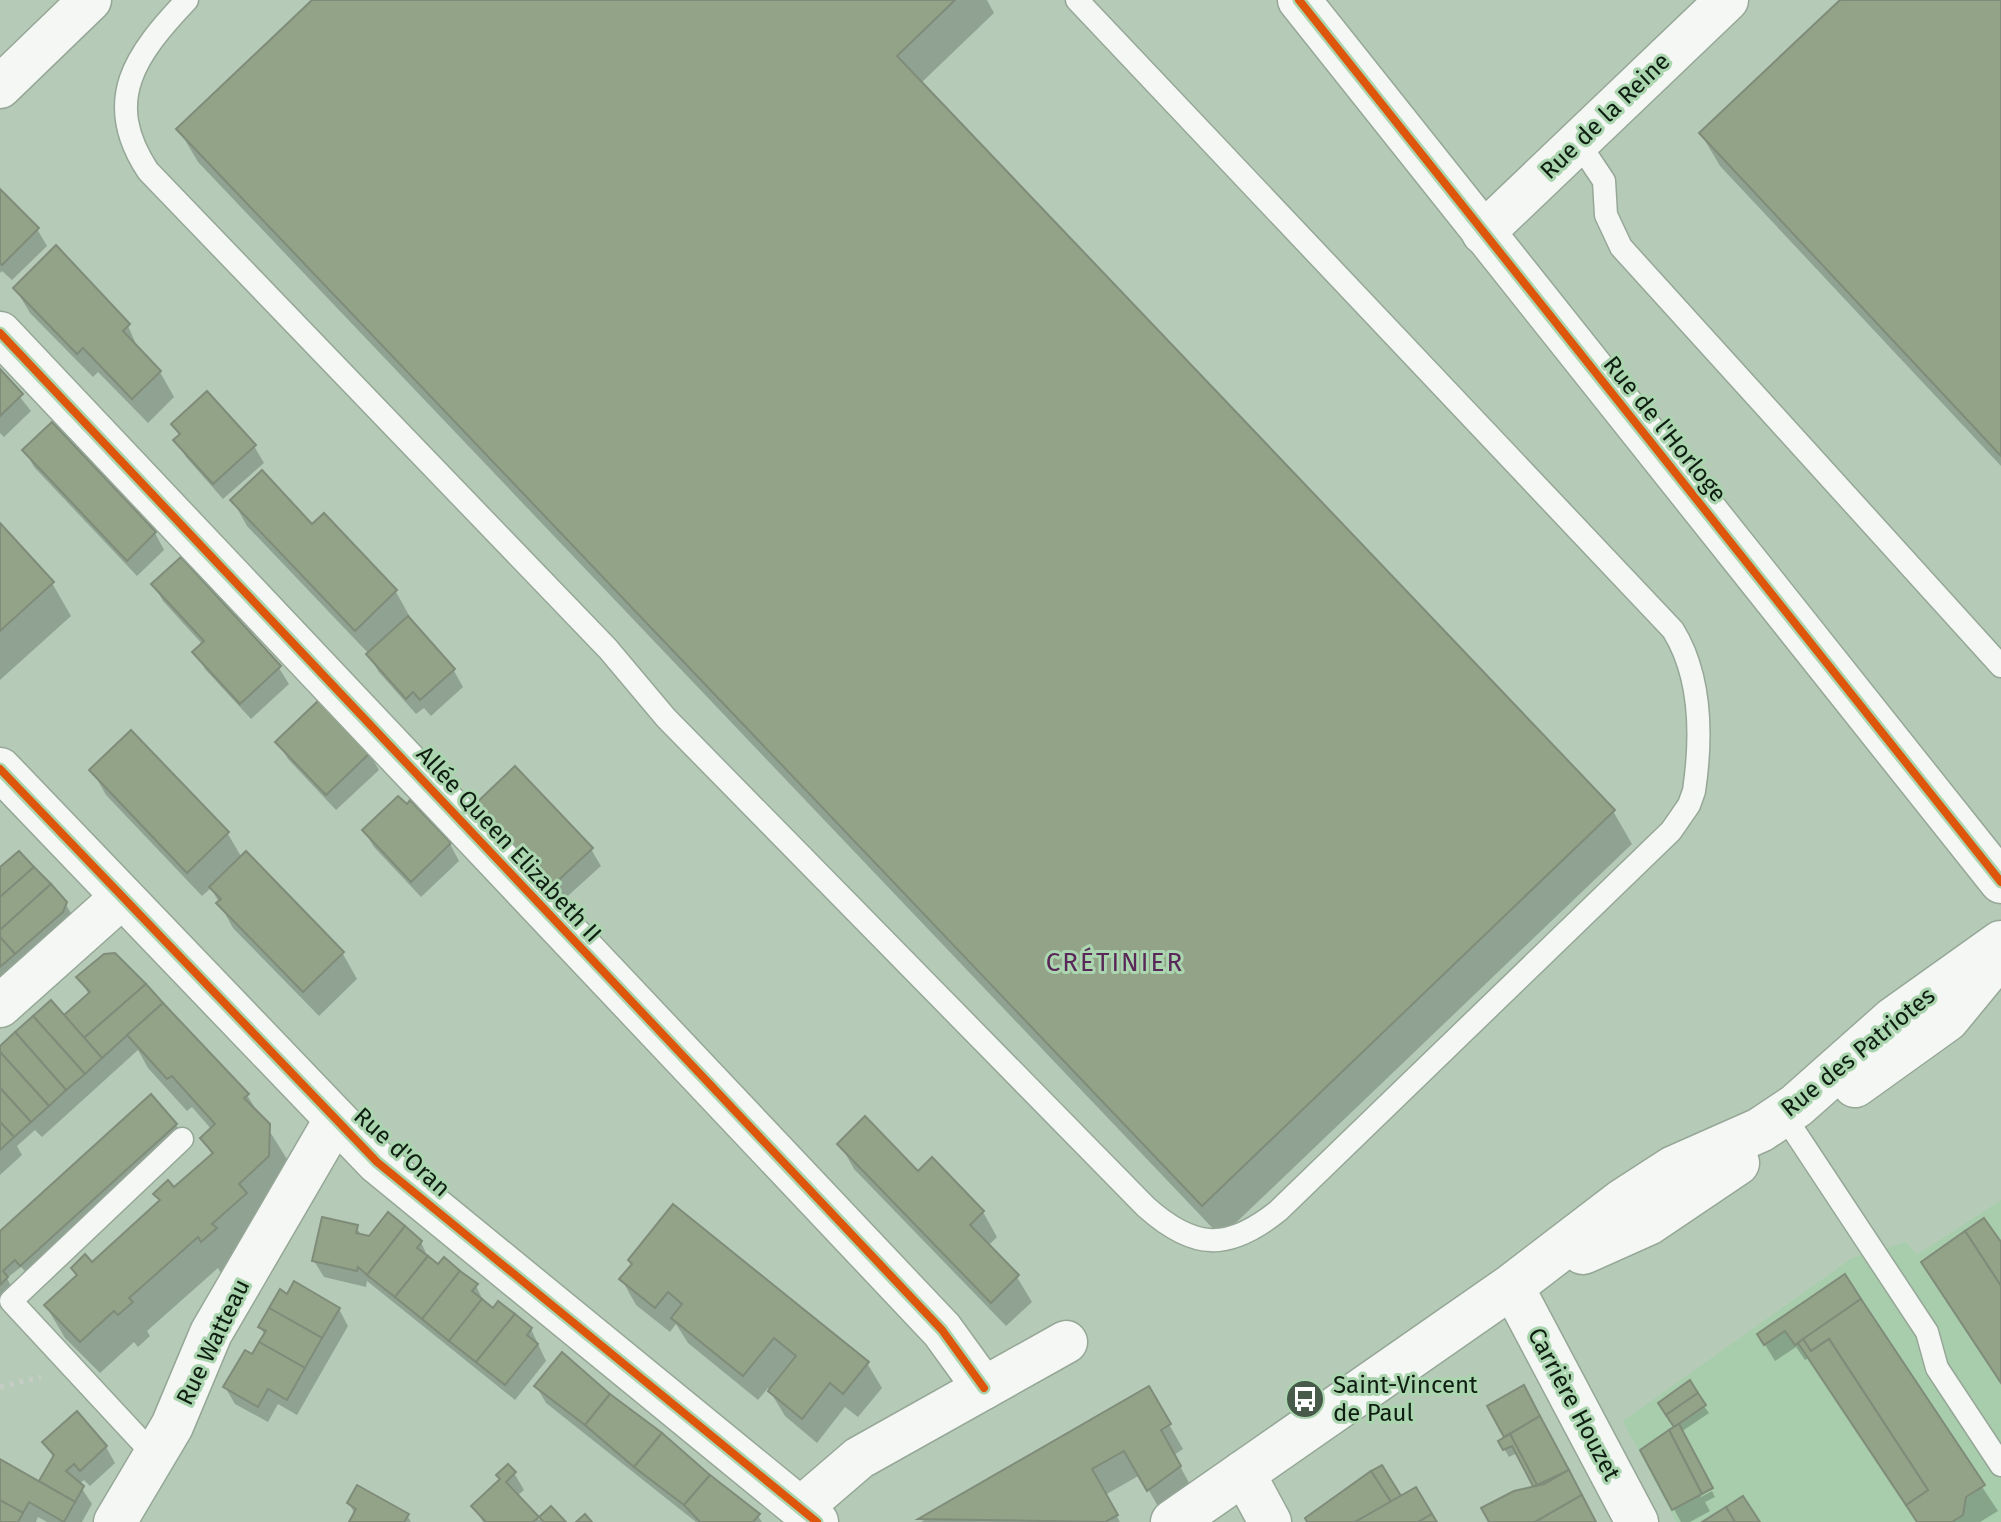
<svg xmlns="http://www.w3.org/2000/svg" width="2001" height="1522" font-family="'Fira Sans',sans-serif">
	<rect width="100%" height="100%" fill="#b5cbb7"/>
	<!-- built -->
	<path fill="#a8cdac" d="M2001,1200v322h-325l-53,-101 229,-163 54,-16 11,13z"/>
	<!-- shadow -->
	<g fill="#0003">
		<path d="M314,0h673l7,13 -74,71 693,727 19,33 -411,393 -1023,-1075 -19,-32z"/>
		<path d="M1843,0h158v466l-281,-300 -19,-32z"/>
		<path d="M0,192l37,37 10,17 -35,34 -10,-9 -2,2z"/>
		<path d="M15,288l113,38 12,27 20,19 14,25 -26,26 -50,-51 -5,5 -63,-64z"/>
		<path d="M0,372l31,39 -27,26 -4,-4z"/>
		<path d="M174,424l80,22 10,17 -41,36 -37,-42 -10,-16 5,-5z"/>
		<path d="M52,425l103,108 9,17 -27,26 -103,-109 -9,-16z"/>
		<path d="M233,501l79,26 12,-11 72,76 14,25 -2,2 46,52 9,16 -32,29 -7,-8 -8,6 -38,-43 -9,-17 -122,-128z"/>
		<path d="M0,526l52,57 19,33 -71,64z"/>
		<path d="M154,585l125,83 10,16 -38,35 -46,-50 -10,-17 8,-7 -40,-44z"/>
		<path d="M131,733l97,101 14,24 4,-4 97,100 14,25 -38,37 -86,-88 -22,-40 -9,8 -96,-101 -14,-25z"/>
		<path d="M278,742l91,11 10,17 -43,40 -48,-51z"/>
		<path d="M485,823l106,26 10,17 -41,37z"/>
		<path d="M364,831l86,13 9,17 -38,36 -47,-50z"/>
		<path d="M0,870l65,33 10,17 -75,64z"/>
		<path d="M115,955l132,140 40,64 -1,31 -21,37 -34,30 3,5 -13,11 -3,-5 -71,63 3,5 -12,11 -4,-5 -34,31 -35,-35 -19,-32 115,-104 -5,-8 18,-4 38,-35 -9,-17 9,-8 -20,-23 -5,4 -39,-43 -10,-18 -96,87 -7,-7 -18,16 5,9 -22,20v-126l63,-31 26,-23 -10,-18z"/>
		<path d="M176,1125l4,7 -154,140 -5,-5 -14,11 4,8 -11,10v-62z"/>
		<path d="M840,1144l78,30 14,-15 51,53 14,25 -9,9 29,31 15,25 -26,24 -152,-157z"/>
		<path d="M356,1227l6,9 59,6 8,18 47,26 9,18 46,25 15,32 -31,39 -148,-119 -1,6 -42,-10 -10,-16z"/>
		<path d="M633,1266l234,97 15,25 -24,29 -13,-10 -28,36 -32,-27 -17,-28 -10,12 -70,-57 -12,-19 -6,8 -34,-27 -14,-25z"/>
		<path d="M1844,1277l154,234 -18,11h-62l-109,-164 -4,2 -9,-13 -21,14 -16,-26z"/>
		<path d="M288,1297l51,12 9,17 -51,89 -19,-11 -10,18 -33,-18 -10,-17 28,-30 12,-21 -5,-9z"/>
		<path d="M562,1354l196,162 4,6h-66l-150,-119 -10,-17z"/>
		<path d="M1149,1389l34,60 -9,6 20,37 -31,23 -23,-40 -35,20 15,27h-199z"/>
		<path d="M1704,1406l5,7 -28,19 20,65 11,-6 3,6 -10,5 5,9 -20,11h-9l-39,-71 34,-23 -11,-17z"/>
		<path d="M1490,1407l44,2 61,113h-104l49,-35 -19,-36 -12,6 -9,-15 6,-4z"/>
		<path d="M45,1442l61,5 9,16 -25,23 -6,-6 -5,4 13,20 -10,18h-35l-9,-5 -2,5h-36v-61l40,23 14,-25z"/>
		<path d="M514,1473l10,17 -7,6 22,24 12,-11 12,13h-80l-9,-15z"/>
		<path d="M349,1503l58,12 4,7h-60l4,-7z"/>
	</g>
	<!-- building -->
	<g fill="#93a388" stroke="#7f8c7a" stroke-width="2">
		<path d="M312,0h643l-58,56 718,754 -413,396 -1026,-1077z"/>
		<path d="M1840,0h161v456l-302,-323z"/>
		<path d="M0,189l39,39 -37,37 -2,-2z"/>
		<path d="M56,245l74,79 -7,7 38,40 -29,28 -49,-51 -6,6 -64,-66z"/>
		<path d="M0,369l23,25 -23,22z"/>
		<path d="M207,391l49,54 -43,39 -40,-44 7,-6 -9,-10z"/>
		<path d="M52,422l104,110 -29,29 -105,-111z"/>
		<path d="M262,470l50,54 12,-11 73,77 -42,41 -125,-131z"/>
		<path d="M0,523l54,59 -54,49z"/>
		<path d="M181,557l100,109 -41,38 -48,-52 12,-11 -53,-57z"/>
		<path d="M408,616l47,53 -35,31 -7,-8 -7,7 -40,-45z"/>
		<path d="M320,699l51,53 -45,43 -51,-53z"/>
		<path d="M131,730l98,102 -42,41 -98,-103z"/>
		<path d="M515,766l78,82 -43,40 -77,-82z"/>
		<path d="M398,796l9,8 3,-4 41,43 -40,39 -49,-52z"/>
		<path d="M19,851l15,16 -34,30v-30z"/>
		<path d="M246,851l98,101 -41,40 -87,-89 5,-4 -12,-12z"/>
		<path d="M34,867l17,17 -51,46v-33z"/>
		<path d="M51,884l16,18 -4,10 -48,42 -15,-17v-7z"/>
		<path d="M0,937l15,17 -15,13z"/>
		<path d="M115,953l31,31 -62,54 -20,-23 26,-23 -14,-15 28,-23z"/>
		<path d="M146,984l17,19 -61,55 -18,-20z"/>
		<path d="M51,1000l51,58 -17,16 -52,-58z"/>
		<path d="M163,1003l86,91 -5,4 26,26 -1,32 -30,28 8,9 -35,31 5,4 -16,14 -3,-5 -69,61 4,4 -15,13 -4,-4 -34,31 -36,-37 33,-30 -6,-7 14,-14 7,8 68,-62 -7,-6 15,-14 6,7 39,-34 -13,-15 15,-14 -43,-48 -5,3 -40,-44z"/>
		<path d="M33,1016l52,58 -19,16 -51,-58z"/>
		<path d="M15,1032l51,58 -17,16 -49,-54v-6z"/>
		<path d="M0,1052l49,54 -18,16 -31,-34z"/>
		<path d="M0,1088l31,34 -17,15 -14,-15z"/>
		<path d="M151,1094l26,30 -157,142 -5,-6 -12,11 5,6 -8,8v-54z"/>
		<path d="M865,1116l53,55 14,-14 52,54 -14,14 49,50 -28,28 -154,-159z"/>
		<path d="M0,1122l14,15 -14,13z"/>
		<path d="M673,1204l196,158 -26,32 -13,-11 -28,36 -34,-28 28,-35 -22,-18 -31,38 -72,-58 11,-14 -14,-12 -13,16 -36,-29 13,-15 -4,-4z"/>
		<path d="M388,1212l17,14 -38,49 -9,-8 -1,4 -45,-10 10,-44 36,8 -2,8 13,3z"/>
		<path d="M1984,1218l17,24v44l-36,-55z"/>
		<path d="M405,1226l17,15 -5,7 11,8 -33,41 -28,-22z"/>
		<path d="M1965,1231l36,55v97l-80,-121z"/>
		<path d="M428,1256l10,8 6,-7 16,14 -38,48 -27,-22z"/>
		<path d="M460,1271l18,13 -6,7 10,8 -33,42 -27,-22z"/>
		<path d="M1845,1274l16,25 -66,46 -10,-14 -21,14 -7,-11z"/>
		<path d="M294,1281l46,27 -18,30 -53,-30 11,-19 7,5z"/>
		<path d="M482,1299l11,9 5,-7 17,13 -39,48 -27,-21z"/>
		<path d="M1861,1299l124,186 -19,12 -3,18 -11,7h-35l-11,-17 22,-15 -99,-151 -18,12 -8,-12z"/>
		<path d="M269,1308l53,30 -17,30 -46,-26 7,-11 -8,-4z"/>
		<path d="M515,1314l17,14 -5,7 11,9 -33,41 -29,-23z"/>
		<path d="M1803,1339l8,12 18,-12 99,151 -22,15 -108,-162z"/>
		<path d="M259,1342l46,26 -18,32 -19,-11 -10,18 -35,-20 22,-37 7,4z"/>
		<path d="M562,1352l48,42 -25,31 -51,-39z"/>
		<path d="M1690,1380l8,13 -32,22 -8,-12z"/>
		<path d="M1524,1385l16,31 -36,21 -17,-31z"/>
		<path d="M1149,1386l22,38 -10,6 20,36 -34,25 -23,-40 -32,18 26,46 -13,7 -187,-3z"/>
		<path d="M1698,1393l8,12 -32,22 -8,-12z"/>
		<path d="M610,1394l52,39 -28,34 -49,-42z"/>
		<path d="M77,1411l30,35 -27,25 -6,-7 -8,7 18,15 -9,16 -36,-21 15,-26 -12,-13z"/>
		<path d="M1540,1416l29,54 -32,15 -27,-51z"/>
		<path d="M1679,1424l34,64 -11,6 -33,-64z"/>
		<path d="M1669,1430l33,64 -30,16 -32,-60z"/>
		<path d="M662,1433l48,42 -26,30 -50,-38z"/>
		<path d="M1510,1434l27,51 -4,1 -21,-40 -9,4 -5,-9z"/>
		<path d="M0,1459l75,43 -11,20 -35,-20 -6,11 -23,-13z"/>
		<path d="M508,1464l8,8 -10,10 33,35 -6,5h-47l-15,-16 29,-27 -4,-4z"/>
		<path d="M1382,1465l19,31 -10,6 -20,-31z"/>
		<path d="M1569,1470l13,25 -47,27h-46l-8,-14 33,-17 30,-7z"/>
		<path d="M1371,1471l20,31 -36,20h-48l-2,-4z"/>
		<path d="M710,1475l50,39 -7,8h-53l-16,-17z"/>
		<path d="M357,1485l52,29 -5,8h-55l7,-13 -9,-6z"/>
		<path d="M1416,1487l16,27 -14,8h-63z"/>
		<path d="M1582,1495l14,27h-61z"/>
		<path d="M1743,1496l17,26h-25l-9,-15z"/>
		<path d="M0,1500l23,13 -5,9h-18z"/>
		<path d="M551,1506l15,16h-22l-5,-5z"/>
		<path d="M1726,1507l9,15h-33z"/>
		<path d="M585,1514l7,8h-16z"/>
		<path d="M1432,1514l5,8h-19z"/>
	</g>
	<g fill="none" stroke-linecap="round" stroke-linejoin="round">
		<!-- service casing -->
		<g stroke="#96a797" stroke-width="25">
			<g id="service">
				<path d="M187,0c-51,54 -86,100 -39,171l460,478 58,69 480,489c48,43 82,44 132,4l393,-380 18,-26 5,-14c8,-54 8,-114 -21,-161l-596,-630"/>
				<path d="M1578,142l26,39 2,34 15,32 380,419"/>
				<path d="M1783,1114l144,218 10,36 64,97"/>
				<path d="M154,1455l-143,-154 171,-162"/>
			</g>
		</g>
		<!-- minor casing -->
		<g stroke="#96a797" stroke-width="45">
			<g id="minor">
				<path d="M1299,0l702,882"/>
				<path d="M0,87l90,-87"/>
				<path d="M1483,233l244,-233"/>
				<path d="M0,333l942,997 42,58"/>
				<path d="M0,769l377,393 440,360"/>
				<path d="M0,1006l122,-109"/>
				<path d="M1512,1286l125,236"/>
				<path d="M1243,1472l27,50"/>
				<path d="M802,1507l57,-49 207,-116"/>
				<path d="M115,1522l57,-96 39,-93 124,-213"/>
			</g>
		</g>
		<!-- tertiary casing -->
		<g stroke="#96a797" stroke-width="47">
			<g id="tertiary">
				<path d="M1855,1085l92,-66 42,-51"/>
				<path d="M1583,1252l65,-29 89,-60"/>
				<path d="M1173,1522l339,-236 111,-85 51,-33 86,-38 36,-24 97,-86 108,-77"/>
			</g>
		</g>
		<!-- path -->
		<path stroke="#c5ccc5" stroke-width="5" stroke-dasharray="4 6" stroke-linecap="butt" d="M0,1387l41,-10"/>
		<!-- service -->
		<use href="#service" stroke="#f4f7f4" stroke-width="22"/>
		<!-- minor -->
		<use href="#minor" stroke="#f4f7f4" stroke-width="42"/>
		<!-- tertiary -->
		<use href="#tertiary" stroke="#f4f7f4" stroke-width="44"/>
		<!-- cycleway casing -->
		<g stroke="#abd5af" stroke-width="13">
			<g id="cycleway">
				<path d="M1299,0l702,882"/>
				<path d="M0,333l942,997 42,58"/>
				<path d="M0,769l377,393 440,360"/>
			</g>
		</g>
		<!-- cycleway -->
		<use href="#cycleway" stroke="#dd560c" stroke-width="8"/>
	</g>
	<!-- icons -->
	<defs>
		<g id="bus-disc" transform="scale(2)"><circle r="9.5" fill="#485b4b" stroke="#abd5af"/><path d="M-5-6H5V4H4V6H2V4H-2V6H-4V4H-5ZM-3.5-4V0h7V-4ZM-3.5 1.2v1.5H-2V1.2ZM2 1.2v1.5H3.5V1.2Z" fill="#fff"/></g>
	</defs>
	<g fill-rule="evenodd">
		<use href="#bus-disc" x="1305" y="1399"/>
	</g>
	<g text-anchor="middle" stroke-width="6" stroke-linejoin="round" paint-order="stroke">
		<!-- street labels -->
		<g font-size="24" fill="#0e1e11" stroke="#abd5af">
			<text transform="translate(1605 116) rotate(-44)" y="8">Rue de la Reine</text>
			<text transform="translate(1665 429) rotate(51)" y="8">Rue de l'Horloge</text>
			<text transform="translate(509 844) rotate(47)" y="8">Allée Queen Elizabeth II</text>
			<text transform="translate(1858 1052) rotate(-39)" y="8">Rue des Patriotes</text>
			<text transform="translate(402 1152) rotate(42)" y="8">Rue d'Oran</text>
			<text transform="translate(213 1342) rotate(-64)" y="8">Rue Watteau</text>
			<text transform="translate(1574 1404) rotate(62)" y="8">Carrière Houzet</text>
		</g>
		<!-- poi labels -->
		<g font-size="24" fill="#0e1e11" stroke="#abd5af" text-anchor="start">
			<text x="1333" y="1393">Saint-Vincent<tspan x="1333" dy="28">de Paul</tspan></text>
		</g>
		<!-- neighbourhood labels -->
		<g font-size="26" letter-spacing="2" fill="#592859" stroke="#abd5af">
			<text x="1115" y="971">CRÉTINIER</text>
		</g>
	</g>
</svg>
